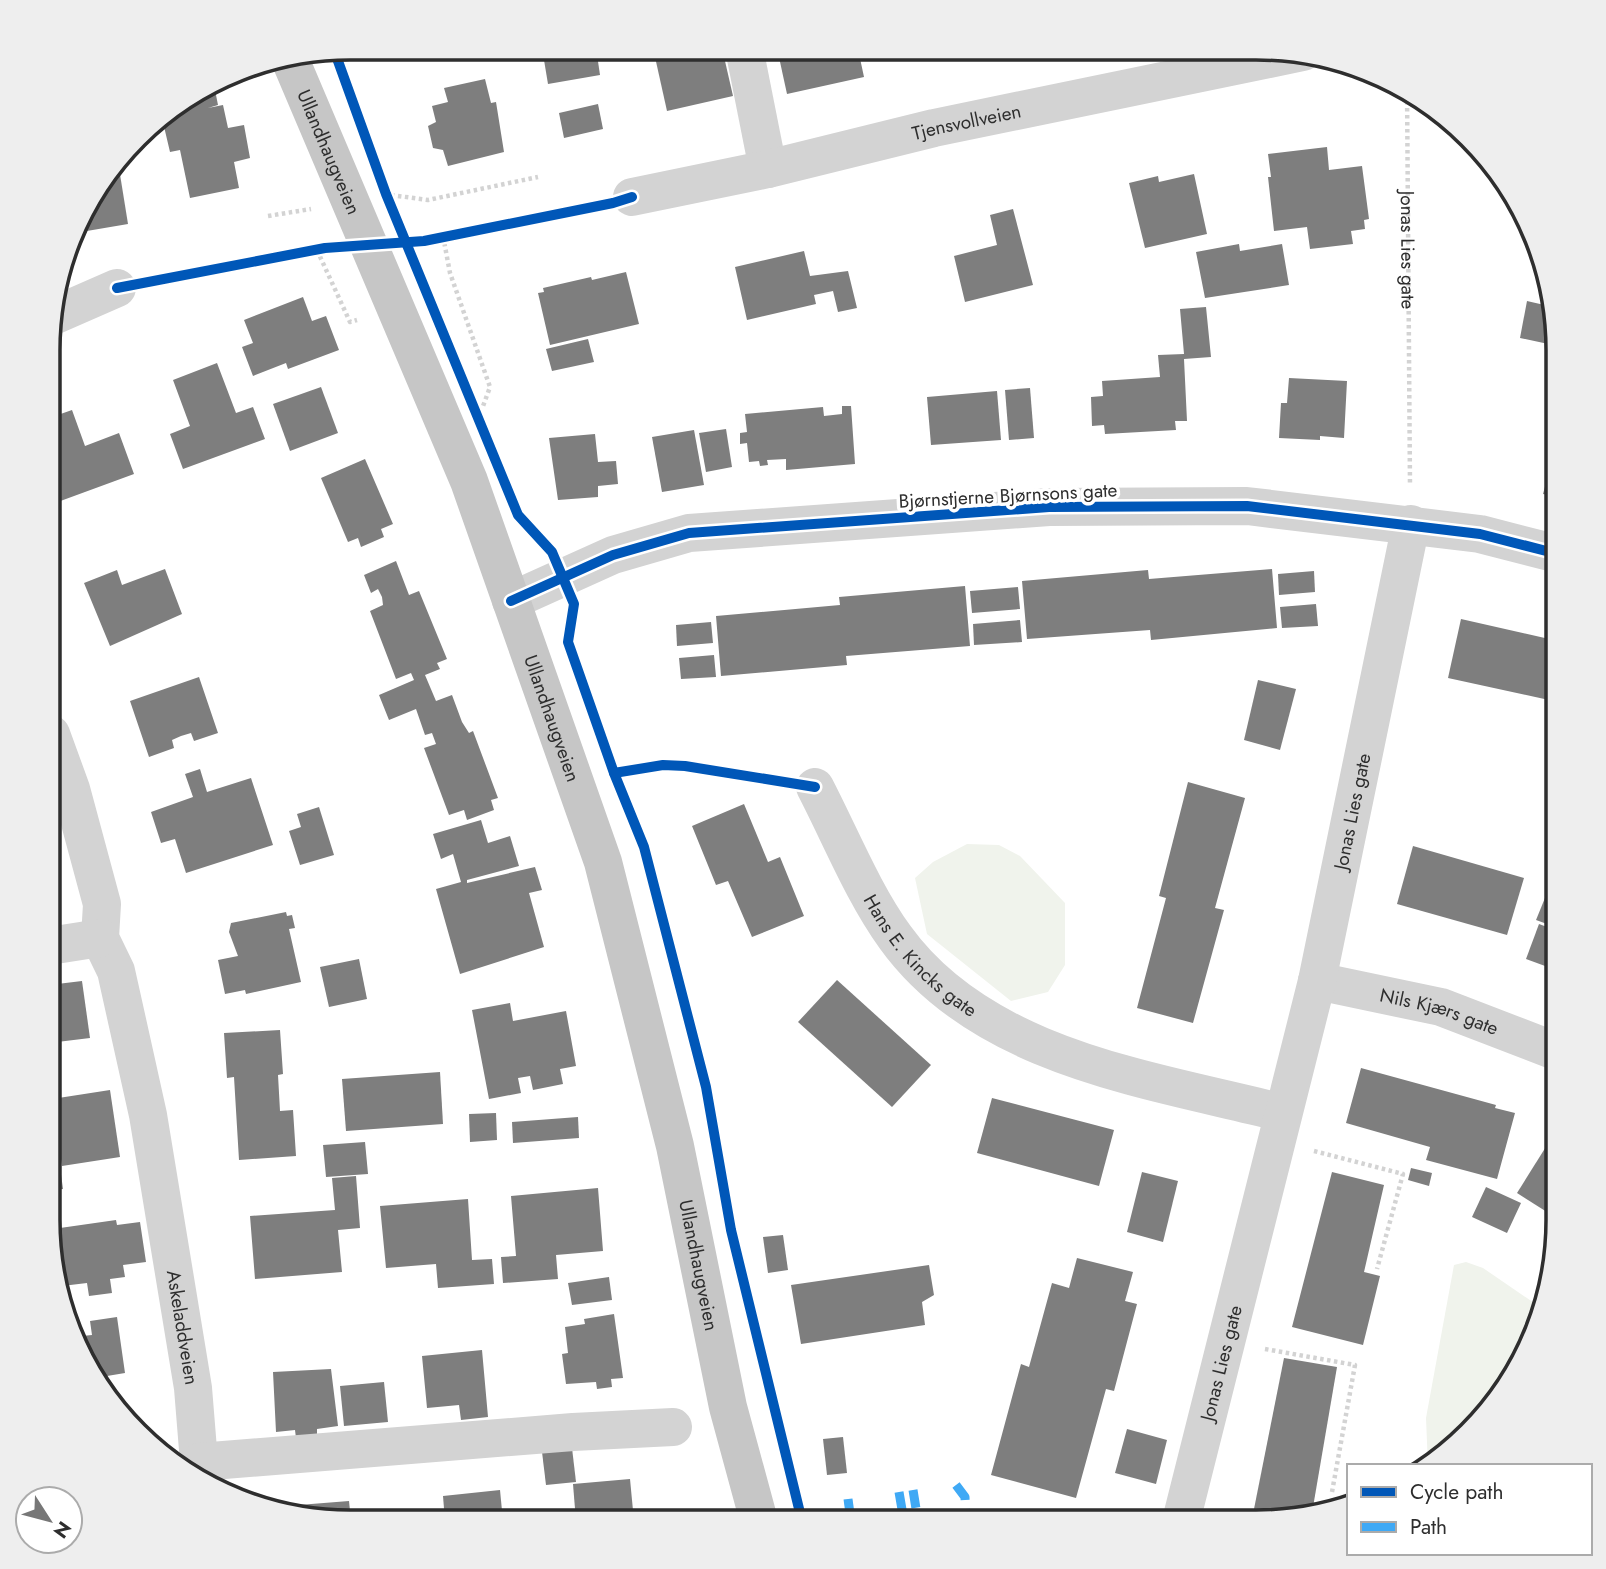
<svg xmlns="http://www.w3.org/2000/svg" width="1606" height="1569" font-family="Jost,sans-serif">
	<rect width="100%" height="100%" fill="#fff"/>
	<!-- green -->
	<g fill="#f0f3ec">
		<path d="M967,844l32,1 21,11 45,47v62l-17,27 -37,9 -84,-67 -12,-56 18,-16z"/>
		<path d="M1466,1262l17,6 57,39 -13,47 -86,105 -13,7 -2,-48 28,-153z"/>
	</g>
	<!-- building -->
	<g fill="#7e7e7e">
		<path d="M542,48h54l4,27 -52,9z"/>
		<path d="M696,48h26l11,48 -66,15 -12,-54z"/>
		<path d="M777,48l81,1 6,28 -77,17z"/>
		<path d="M881,49h27l1,5 -25,7z"/>
		<path d="M917,49h31v1l-29,7z"/>
		<path d="M485,79l6,24 5,-1 8,50 -56,14 -5,-16 -10,-2 -5,-22 8,-4 -4,-16 16,-4 -4,-14z"/>
		<path d="M214,85l4,20 -10,3 15,-3 5,23 16,-3 6,33 -16,4 5,26 -49,10 -10,-48 -10,2 -8,-34 16,-3h-9v-3z"/>
		<path d="M598,104l5,25 -39,9 -5,-25z"/>
		<path d="M1327,147l2,23 33,-4 7,53 -5,1 1,9 -14,2 2,13 -43,5 -3,-22 -33,4 -6,-54h3l-3,-23z"/>
		<path d="M118,162l10,62 -53,9 13,-34z"/>
		<path d="M1194,174l13,60 -62,14 -16,-65 29,-7 1,6z"/>
		<path d="M1013,209l20,76 -68,17 -11,-46 43,-11 -7,-30z"/>
		<path d="M1239,244l1,7 42,-7 7,41 -84,13 -9,-46z"/>
		<path d="M804,251l6,25 38,-5 9,37 -19,4 -5,-21 -19,4 2,9 -69,16 -12,-53z"/>
		<path d="M626,272l13,52 -89,21 -12,-52 6,-1 -1,-4 48,-11 1,3z"/>
		<path d="M303,297l9,24 14,-5 13,34 -51,19 -2,-6 -33,13 -11,-29 11,-4 -9,-23z"/>
		<path d="M1527,301l26,6 4,20 -4,18 -33,-7z"/>
		<path d="M1206,307l5,50 -27,2 3,62h-12l1,9 -71,4 -1,-9 -12,1 -1,-29 12,-1 -1,-15 58,-4 -2,-22 26,-1 -4,-45z"/>
		<path d="M588,339l6,23 -42,9 -6,-22z"/>
		<path d="M217,363l19,50 17,-6 12,32 -82,30 -13,-35 20,-8 -17,-46z"/>
		<path d="M1289,378l58,3 -3,57 -24,-2v4l-41,-2 2,-35h6z"/>
		<path d="M321,387l17,46 -48,18 -17,-47z"/>
		<path d="M1030,388l4,50 -25,2 -4,-50z"/>
		<path d="M997,391l4,49 -70,5 -4,-48z"/>
		<path d="M842,406h9l4,58 -69,6v-11l-19,1 1,5 -8,1 -1,-5 -10,1 -2,-19 -7,1v-11l7,-1 -2,-18 78,-7 1,9 18,-2z"/>
		<path d="M72,410l13,36 34,-13 15,41 -79,29 -3,-9v-77z"/>
		<path d="M726,429l6,38 -26,5 -7,-39z"/>
		<path d="M694,430l10,55 -42,7 -10,-55z"/>
		<path d="M595,434l3,28 18,-1 2,23 -20,2v11l-40,3 -9,-62z"/>
		<path d="M1558,438v59l-15,-3z"/>
		<path d="M365,459l28,65 -12,5 3,8 -23,10 -3,-9 -10,4 -27,-64z"/>
		<path d="M396,561l13,34 10,-4 28,68 -10,4 3,6 -15,6 11,26 16,-6 10,27 7,11 4,-2 25,67 -7,2 3,10 -27,10 -3,-10 -15,5 -25,-67 12,-4 -4,-11 -7,2 -9,-26 -27,11 -10,-25 35,-15 -3,-7 -15,6 -26,-68 13,-6 -1,-8 -4,-8 -7,4 -7,-18z"/>
		<path d="M165,569l17,45 -72,32 -26,-63 33,-13 5,15z"/>
		<path d="M1272,569l5,59 -126,12 -1,-10 -123,9 -5,-58 126,-11 1,9z"/>
		<path d="M1314,571l1,21 -36,3 -1,-21z"/>
		<path d="M965,586l5,60 -124,10 1,9 -126,11 -5,-60 124,-11 -1,-8z"/>
		<path d="M1018,587l2,22 -48,4 -2,-22z"/>
		<path d="M1316,604l2,22 -36,2 -2,-21z"/>
		<path d="M1461,619l97,22v61l-110,-24z"/>
		<path d="M1020,620l2,22 -48,3 -1,-21z"/>
		<path d="M711,622l2,21 -36,3 -1,-21z"/>
		<path d="M714,655l2,22 -35,2 -2,-21z"/>
		<path d="M199,677l19,56 -24,8 -3,-8 -10,3 -9,4 2,8 -25,9 -19,-56z"/>
		<path d="M1258,680l38,9 -16,61 -36,-10z"/>
		<path d="M200,769l7,23 44,-14 22,67 -87,28 -11,-34 -14,4 -10,-31 42,-15 -8,-23z"/>
		<path d="M1188,782l57,16 -30,110 9,2 -31,113 -56,-15 29,-110 -7,-2z"/>
		<path d="M744,804l24,58 12,-5 24,59 -52,21 -24,-56 -12,4 -24,-59z"/>
		<path d="M319,807l15,48 -34,10 -11,-34 12,-4 -4,-13z"/>
		<path d="M481,820l7,23 22,-7 9,30 -52,14v3l68,-16 7,23 -13,3 15,54 -84,27 -24,-85 25,-7 -8,-28 -12,5 -8,-25z"/>
		<path d="M1413,846l111,32 -17,57 -110,-31z"/>
		<path d="M1549,888l9,3v37l-22,-8z"/>
		<path d="M286,912l1,4 5,-1 3,13 -6,1 12,53 -55,12 -1,-4 -20,4 -7,-34 20,-4 -9,-24 2,-9z"/>
		<path d="M1539,924l19,7 -2,39 -30,-11z"/>
		<path d="M359,959l8,40 -38,8 -9,-40z"/>
		<path d="M837,980l94,85 -39,42 -94,-85z"/>
		<path d="M82,981l8,57 -41,5v-58z"/>
		<path d="M510,1003l3,18 53,-10 10,55 -16,3 3,15 -30,6 -3,-14 -12,2 3,15 -32,6 -17,-89z"/>
		<path d="M280,1030l3,44 -5,1 2,36 13,-1 3,46 -57,4 -5,-83 -7,1 -3,-45z"/>
		<path d="M1361,1068l135,37 -1,3 20,5 -18,66 -71,-19 4,-13 -84,-24z"/>
		<path d="M440,1072l3,52 -97,7 -4,-52z"/>
		<path d="M110,1090l10,67 -58,9 -10,-67z"/>
		<path d="M992,1098l122,32 -15,56 -122,-33z"/>
		<path d="M496,1113l1,27 -27,2 -1,-28z"/>
		<path d="M578,1117l1,21 -66,5 -1,-21z"/>
		<path d="M1554,1134l4,3v82l-41,-26z"/>
		<path d="M365,1142l3,32 -42,3 -3,-32z"/>
		<path d="M48,1158l3,11 9,-2 3,22 -15,2z"/>
		<path d="M1411,1168l21,5 -3,13 -21,-6z"/>
		<path d="M1142,1172l36,9 -15,61 -36,-10z"/>
		<path d="M1332,1172l52,13 -20,87 16,4 -17,69 -71,-18z"/>
		<path d="M356,1176l4,52 -22,2 4,42 -87,7 -5,-63 85,-6 -3,-32z"/>
		<path d="M1486,1187l35,16 -14,30 -35,-16z"/>
		<path d="M598,1188l5,63 -47,4 2,24 -55,4 -2,-26 15,-1 -5,-60z"/>
		<path d="M468,1199l4,61 20,-1 2,25 -56,4 -2,-24 -50,4 -6,-62z"/>
		<path d="M116,1220l1,5 23,-3 6,40 -23,3 2,12 -15,2 2,14 -23,3 -2,-13 -25,3 -9,-57z"/>
		<path d="M783,1235l5,35 -20,3 -5,-36z"/>
		<path d="M1077,1258l56,14 -8,29 12,3 -23,87 -8,-2 -30,109 -85,-23 30,-111 8,3 23,-84 17,5z"/>
		<path d="M929,1265l5,30 -12,7 3,23 -124,19 -10,-59z"/>
		<path d="M609,1277l3,23 -40,5 -4,-22z"/>
		<path d="M614,1314l9,64 -12,1 1,8 -15,2 -1,-7 -30,2 -4,-30 6,-1 -3,-26 20,-3 -1,-5z"/>
		<path d="M117,1317l8,56 -24,4 3,16 -32,-56 20,-2 -2,-14z"/>
		<path d="M482,1350l6,67 -27,3 -2,-15 -32,3 -5,-52z"/>
		<path d="M1284,1358l53,9 -25,146 -30,7 -29,-6z"/>
		<path d="M331,1369l7,57 -21,3v7l-21,2 -1,-8 -19,2 -3,-60z"/>
		<path d="M384,1382l4,40 -44,4 -4,-40z"/>
		<path d="M1127,1429l40,11 -11,44 -41,-11z"/>
		<path d="M843,1437l4,36 -20,2 -4,-36z"/>
		<path d="M572,1448l4,34 -30,3 -4,-33z"/>
		<path d="M630,1479l4,42h-58l-3,-37z"/>
		<path d="M500,1490l3,31h-58l-2,-25z"/>
		<path d="M349,1501l2,20h-21l-44,-12v-3z"/>
	</g>
	<g fill="none" stroke-linecap="round" stroke-linejoin="round">
		<!-- path -->
		<g stroke="#d3d3d3" stroke-width="4.5" stroke-dasharray="3.5 3.5" stroke-linecap="butt">
			<path id="s1" d="M1407,87l3,399"/>
			<path d="M391,195l37,5 110,-23"/>
			<path d="M268,216l43,-7"/>
			<path d="M443,236l7,37 40,114 -8,22"/>
			<path d="M317,250l33,72 7,-2"/>
			<path d="M1314,1151l89,23 -26,95"/>
			<path d="M1265,1349l90,16 -23,127"/>
		</g>
		<!-- minor -->
		<g stroke="#d3d3d3" stroke-width="38">
			<path d="M744,48l24,121"/>
			<path id="s2" d="M632,197l136,-28 166,-41 369,-76"/>
			<path d="M53,316l64,-28"/>
			<path d="M511,601l102,-46 76,-22 360,-26 198,-1 233,28 78,20"/>
			<path id="s3" d="M51,734l20,55 31,115 -2,34 16,33 32,144 45,273 6,74 -3,12"/>
			<path id="s4" d="M815,787c25,48 48,106 80,150 87,121 254,142 388,176"/>
			<path d="M49,946l51,-8"/>
			<path id="s5" d="M1317,981l124,26 117,45"/>
			<path d="M199,1462l374,-30 100,-5"/>
			<path id="s6" d="M1181,1521l136,-540 94,-457"/>
		</g>
		<!-- major -->
		<path stroke="#c6c6c6" stroke-width="38" id="s7" d="M289,57l180,424 134,381 72,284 53,261 31,114"/>
		<!-- quiet -->
		<g stroke="#3fa9f5" stroke-width="9" stroke-dasharray="18 9" stroke-linecap="butt">
			<path d="M956,1485l9,12 1,24"/>
			<path d="M913,1490l5,31"/>
			<path d="M899,1492l5,29"/>
			<path d="M848,1499l3,22"/>
		</g>
		<!-- cycleway casing -->
		<g stroke="#fff" stroke-width="15">
			<g id="cycleway">
				<path d="M334,50l52,144 132,321 34,37 22,52 -6,38 46,131 30,74 62,240 25,143 71,291"/>
				<path d="M117,288l208,-40 99,-7 189,-38 19,-6"/>
				<path d="M511,601l102,-46 76,-22 360,-26 198,-1 233,28 78,20"/>
				<path d="M614,773l49,-8 22,1 130,21"/>
			</g>
		</g>
		<!-- cycleway -->
		<use href="#cycleway" stroke="#0057b8" stroke-width="10"/>
	</g>
	<g text-anchor="middle" stroke-width="7" stroke-linejoin="round" paint-order="stroke">
		<!-- street labels -->
		<g font-size="19" fill="#2e2e2e" stroke="#fff">
			<text dy="7" stroke="none"><textPath href="#s2" startOffset="343">Tjensvollveien</textPath></text>
			<text dy="7" stroke="none"><textPath href="#s7" startOffset="103">Ullandhaugveien</textPath></text>
			<text dy="7" stroke="none"><textPath href="#s1" startOffset="163">Jonas Lies gate</textPath></text>
			<text transform="translate(1008 495) rotate(-3)" y="7">Bjørnstjerne Bjørnsons gate</text>
			<text dy="7" stroke="none"><textPath href="#s7" startOffset="712">Ullandhaugveien</textPath></text>
			<text dy="7" stroke="none"><textPath href="#s6" startOffset="730">Jonas Lies gate</textPath></text>
			<text dy="7" stroke="none"><textPath href="#s4" startOffset="201">Hans E. Kincks gate</textPath></text>
			<text dy="7" stroke="none"><textPath href="#s5" startOffset="126">Nils Kjærs gate</textPath></text>
			<text dy="7" stroke="none"><textPath href="#s7" startOffset="1279">Ullandhaugveien</textPath></text>
			<text dy="7" stroke="none"><textPath href="#s3" startOffset="611">Askeladdveien</textPath></text>
			<text dy="7" stroke="none"><textPath href="#s6" startOffset="163">Jonas Lies gate</textPath></text>
		</g>
	</g>
	<!-- crop -->
	<path d="M0 0H1606V1569H0ZM350 60H1256A290 290 0 0 1 1546 350V1220A290 290 0 0 1 1256 1510H350A290 290 0 0 1 60 1220V350A290 290 0 0 1 350 60Z" fill="#eee" fill-rule="evenodd"/>
	<path fill="none" stroke="#2e2e2e" stroke-width="3.5" d="M350 60H1256A290 290 0 0 1 1546 350V1220A290 290 0 0 1 1256 1510H350A290 290 0 0 1 60 1220V350A290 290 0 0 1 350 60Z"/>
	<!-- legend -->
	<rect x="1347" y="1464" width="245" height="91" fill="#ffffff" stroke="#ababab" stroke-width="2"/>
	<rect x="1361" y="1487" width="35" height="10" fill="#0057b8" stroke="#ababab" stroke-width="2"/>
	<text x="1410" y="1499" font-size="21" fill="#2e2e2e">Cycle path</text>
	<rect x="1361" y="1522" width="35" height="10" fill="#3fa9f5" stroke="#ababab" stroke-width="2"/>
	<text x="1410" y="1534" font-size="21" fill="#2e2e2e">Path</text>
	<!-- north arrow -->
	<g transform="translate(49 1520) rotate(126)"><circle r="33" fill="#ffffff" stroke="#ababab" stroke-width="2"/>
	<path d="M0-5L12 26L0 18L-12 26Z" fill="#777777"/>
	<text y="-10" font-size="19" font-weight="bold" text-anchor="middle" fill="#2e2e2e">N</text>
	</g>
</svg>
